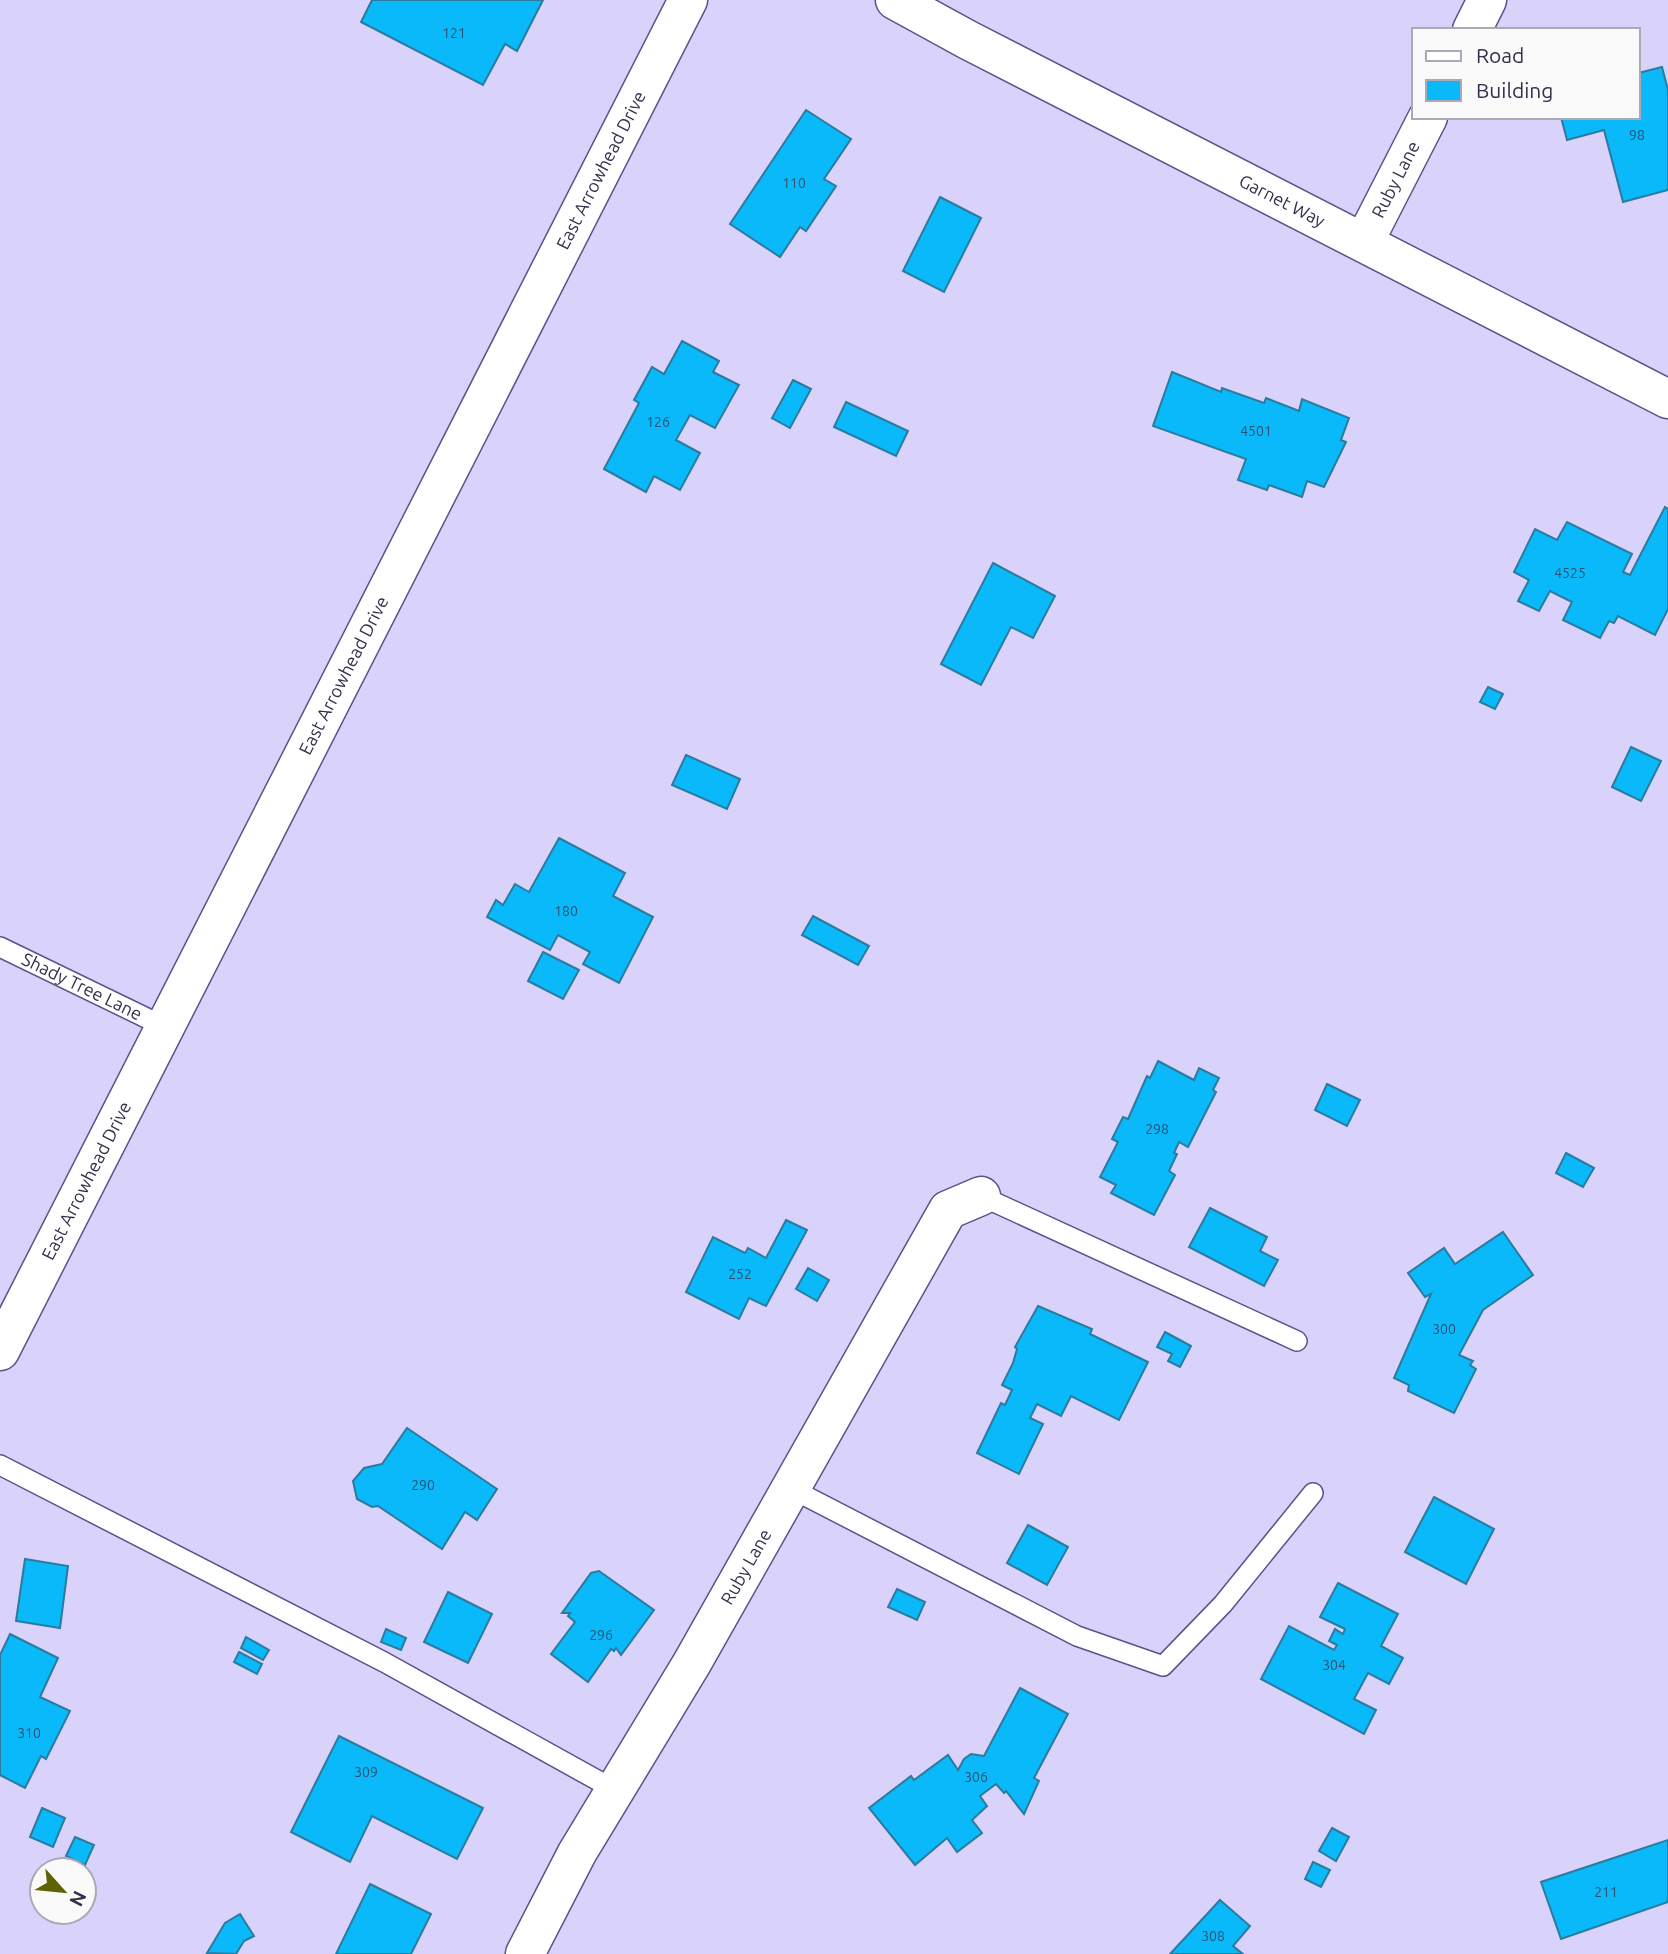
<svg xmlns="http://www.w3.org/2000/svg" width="1668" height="1954" font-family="Ubuntu,sans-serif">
	<rect width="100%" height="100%" fill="#d9d3fc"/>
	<!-- building -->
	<g fill="#09b9f9" stroke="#2c7a9e" stroke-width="2">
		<path d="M372,0h171l-26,51 -12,-7 -22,41 -122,-63z"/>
		<path d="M1662,67l6,23v100l-45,12 -19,-72 -37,10 -6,-23h77v-44z"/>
		<path d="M806,110l45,29 -27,40 12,7 -30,45 -6,-4 -20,30 -50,-33z"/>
		<path d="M940,197l41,21 -37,74 -41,-21z"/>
		<path d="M682,341l37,20 -6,11 26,13 -24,43 -25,-13 -14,25 24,13 -20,37 -26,-14 -8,16 -42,-23 35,-66 -5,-3 18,-33 12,7z"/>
		<path d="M1172,372l49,20 1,-4 42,15 2,-5 33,13 3,-12 47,19 -8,22 5,2 -22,45 -17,-6 -5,16 -33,-12 -2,5 -29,-10 8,-21 -93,-33z"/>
		<path d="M793,380l18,9 -21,39 -18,-10z"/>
		<path d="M846,402l62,29 -12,25 -62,-29z"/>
		<path d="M1665,507l3,2v100l-13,26 -37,-19 -4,7 -5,-2 -9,17 -37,-18 9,-18 -22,-11 -11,20 -21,-10 11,-21 -15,-8 21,-43 22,11 10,-18 65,32 -9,18 7,3z"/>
		<path d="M993,563l62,33 -22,42 -22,-11 -30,58 -40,-21z"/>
		<path d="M1488,687l15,7 -8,15 -15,-7z"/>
		<path d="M1631,747l30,14 -20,40 -29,-14z"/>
		<path d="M686,755l54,24 -13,30 -55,-24z"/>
		<path d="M559,838l66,35 -12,23 40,21 -34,66 -36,-19 7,-12 -32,-17 -8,15 -63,-33 9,-17 7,5 12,-21 14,8z"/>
		<path d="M813,916l56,30 -11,19 -56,-30z"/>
		<path d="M543,952l36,18 -16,29 -35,-18z"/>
		<path d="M1158,1061l36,19 5,-12 20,10 -6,12 3,2 -28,55 -9,-5 -5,11 3,1 -8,17 6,4 -21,40 -43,-22 5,-8 -16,-8 18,-35 -6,-3 11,-22 5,2 19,-43 3,2z"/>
		<path d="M1327,1084l33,16 -13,26 -32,-16z"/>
		<path d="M1566,1153l28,15 -11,19 -27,-14z"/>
		<path d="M1210,1208l57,29 -7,14 18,9 -14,26 -75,-39z"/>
		<path d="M786,1220l21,10 -41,76 -17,-8 -10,21 -53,-27 27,-55 32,16 3,-5 18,10z"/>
		<path d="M1503,1232l30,43 -50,35 -24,45 14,6 -3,4 6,4 -22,44 -46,-22 1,-6 -15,-7 37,-84 -6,3 -17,-24 36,-25 11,16z"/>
		<path d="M808,1268l21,12 -12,21 -21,-12z"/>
		<path d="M1038,1306l54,23 -2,5 58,28 -29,58 -48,-24 -10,20 -24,-12 -7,14 13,6 -24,50 -42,-21 24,-50 4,2 7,-15 -10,-5 11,-22 4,-14 -2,-2z"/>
		<path d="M1165,1332l26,14 -11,21 -12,-6 4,-7 -15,-7z"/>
		<path d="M407,1428l90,61 -20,31 -12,-8 -23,37 -64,-43 -6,1 -15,-8 -4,-18 11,-13 18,-4z"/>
		<path d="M1434,1497l60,32 -28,55 -61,-32z"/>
		<path d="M1028,1525l40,22 -21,38 -40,-22z"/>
		<path d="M25,1559l43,7 -8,62 -44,-7z"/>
		<path d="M599,1571l55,39 -33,45 -5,-7 -2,3 -3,-2 -23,33 -37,-28 24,-32 -7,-6 2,-3h-8l29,-40z"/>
		<path d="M1338,1583l60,31 -17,32 22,12 -14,26 -21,-11 -14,26 22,11 -12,24 -103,-55 28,-53 45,24 3,-5 -8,-4 6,-12 8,5 2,-5 -25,-12z"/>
		<path d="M897,1589l28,13 -8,18 -29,-13z"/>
		<path d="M448,1592l44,22 -24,49 -44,-21z"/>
		<path d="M386,1629l20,9 -5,12 -20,-8z"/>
		<path d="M10,1634l48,24 -18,39 30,14 -24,48 -5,-3 -16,32 -25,-13v-120z"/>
		<path d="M246,1637l23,13 -6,10 -22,-12z"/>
		<path d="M239,1652l23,12 -5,10 -23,-12z"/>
		<path d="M1020,1688l48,26 -34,64 5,3 -15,33 -18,-23 -2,2 -8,-9 -16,12 7,10 -15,14 10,13 -25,19 -10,-14 -32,27 -46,-57 42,-32 3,4 34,-25 10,15 6,-11 7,-5 13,2z"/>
		<path d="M339,1736l144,72 -26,51 -85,-43 -22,46 -59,-30z"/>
		<path d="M42,1808l23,10 -12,29 -23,-10z"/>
		<path d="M1332,1828l17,9 -13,24 -17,-10z"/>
		<path d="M75,1837l19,8 -9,20 -19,-9z"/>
		<path d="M1668,1840v62l-107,37 -20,-57z"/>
		<path d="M1313,1862l17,8 -9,17 -16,-8z"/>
		<path d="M370,1884l61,30 -20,40h-75z"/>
		<path d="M1220,1900l30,26 -17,20 10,8h-73z"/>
		<path d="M240,1914l14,22 -10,5 -8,13 -29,-1 18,-30z"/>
	</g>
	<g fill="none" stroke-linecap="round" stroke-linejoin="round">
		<!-- lane casing -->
		<g stroke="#5d508b" stroke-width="22">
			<g id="lane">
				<path id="s1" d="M0,947l165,80"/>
				<path d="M981,1196l316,145"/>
				<path d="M0,1465l384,197 231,128"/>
				<path d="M790,1488l287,148 86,30 60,-62 90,-111"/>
			</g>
		</g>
		<!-- street casing -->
		<g stroke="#5d508b" stroke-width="41">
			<g id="street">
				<path id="s2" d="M895,0l73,40 700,359"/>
				<path d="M1472,30l15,-30"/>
				<path id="s3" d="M1364,242l64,-125"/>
				<path id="s4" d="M525,1954l52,-101 115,-190 256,-453 33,-14"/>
			</g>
		</g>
		<!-- secondary casing -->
		<g stroke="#5d508b" stroke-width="41">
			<g id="secondary">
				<path id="s5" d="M0,1351l688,-1351"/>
			</g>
		</g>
		<!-- lane -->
		<use href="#lane" stroke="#fff" stroke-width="19"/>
		<!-- street -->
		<use href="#street" stroke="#fff" stroke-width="38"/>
		<!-- secondary -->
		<use href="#secondary" stroke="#fff" stroke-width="38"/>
	</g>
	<g text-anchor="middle" stroke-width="5" stroke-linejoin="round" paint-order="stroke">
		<!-- number labels -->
		<g font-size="14" fill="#2a5276">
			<text x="454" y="38">121</text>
			<text x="1637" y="140">98</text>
			<text x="794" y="188">110</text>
			<text x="658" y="427">126</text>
			<text x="1256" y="436">4501</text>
			<text x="1570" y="578">4525</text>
			<text x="566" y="916">180</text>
			<text x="1157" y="1134">298</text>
			<text x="740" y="1279">252</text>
			<text x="1444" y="1334">300</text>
			<text x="423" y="1490">290</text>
			<text x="601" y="1640">296</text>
			<text x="1334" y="1670">304</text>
			<text x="29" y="1738">310</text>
			<text x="366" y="1777">309</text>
			<text x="976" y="1782">306</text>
			<text x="1606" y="1897">211</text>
			<text x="1213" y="1941">308</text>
		</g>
		<!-- street labels -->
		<g font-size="18" fill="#35304b" stroke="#fafafa">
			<text dy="6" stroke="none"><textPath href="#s5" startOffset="1325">East Arrowhead Drive</textPath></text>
			<text dy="6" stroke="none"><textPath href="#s3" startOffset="70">Ruby Lane</textPath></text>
			<text dy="6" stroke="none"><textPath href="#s2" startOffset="436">Garnet Way</textPath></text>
			<text dy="6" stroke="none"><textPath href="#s5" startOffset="758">East Arrowhead Drive</textPath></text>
			<text dy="6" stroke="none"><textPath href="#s1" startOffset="91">Shady Tree Lane</textPath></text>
			<text dy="6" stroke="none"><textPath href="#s5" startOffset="191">East Arrowhead Drive</textPath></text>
			<text dy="6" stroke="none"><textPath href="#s4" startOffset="446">Ruby Lane</textPath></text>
		</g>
	</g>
	<!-- legend -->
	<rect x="1412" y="28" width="228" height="91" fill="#fafafa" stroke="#aba9b4" stroke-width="2"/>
	<rect x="1426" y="51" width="35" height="10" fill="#ffffff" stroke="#aba9b4" stroke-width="2"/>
	<text x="1476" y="63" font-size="21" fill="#35304b">Road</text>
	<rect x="1426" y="80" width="35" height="21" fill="#09b9f9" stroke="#aba9b4" stroke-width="2"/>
	<text x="1476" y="98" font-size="21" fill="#35304b">Building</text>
	<!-- north arrow -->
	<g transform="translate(63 1891) rotate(117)"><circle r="33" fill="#fafafa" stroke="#aba9b4" stroke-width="2"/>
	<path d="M0-5L12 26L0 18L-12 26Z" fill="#5f6300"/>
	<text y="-10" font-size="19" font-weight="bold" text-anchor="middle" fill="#35304b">N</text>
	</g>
</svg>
